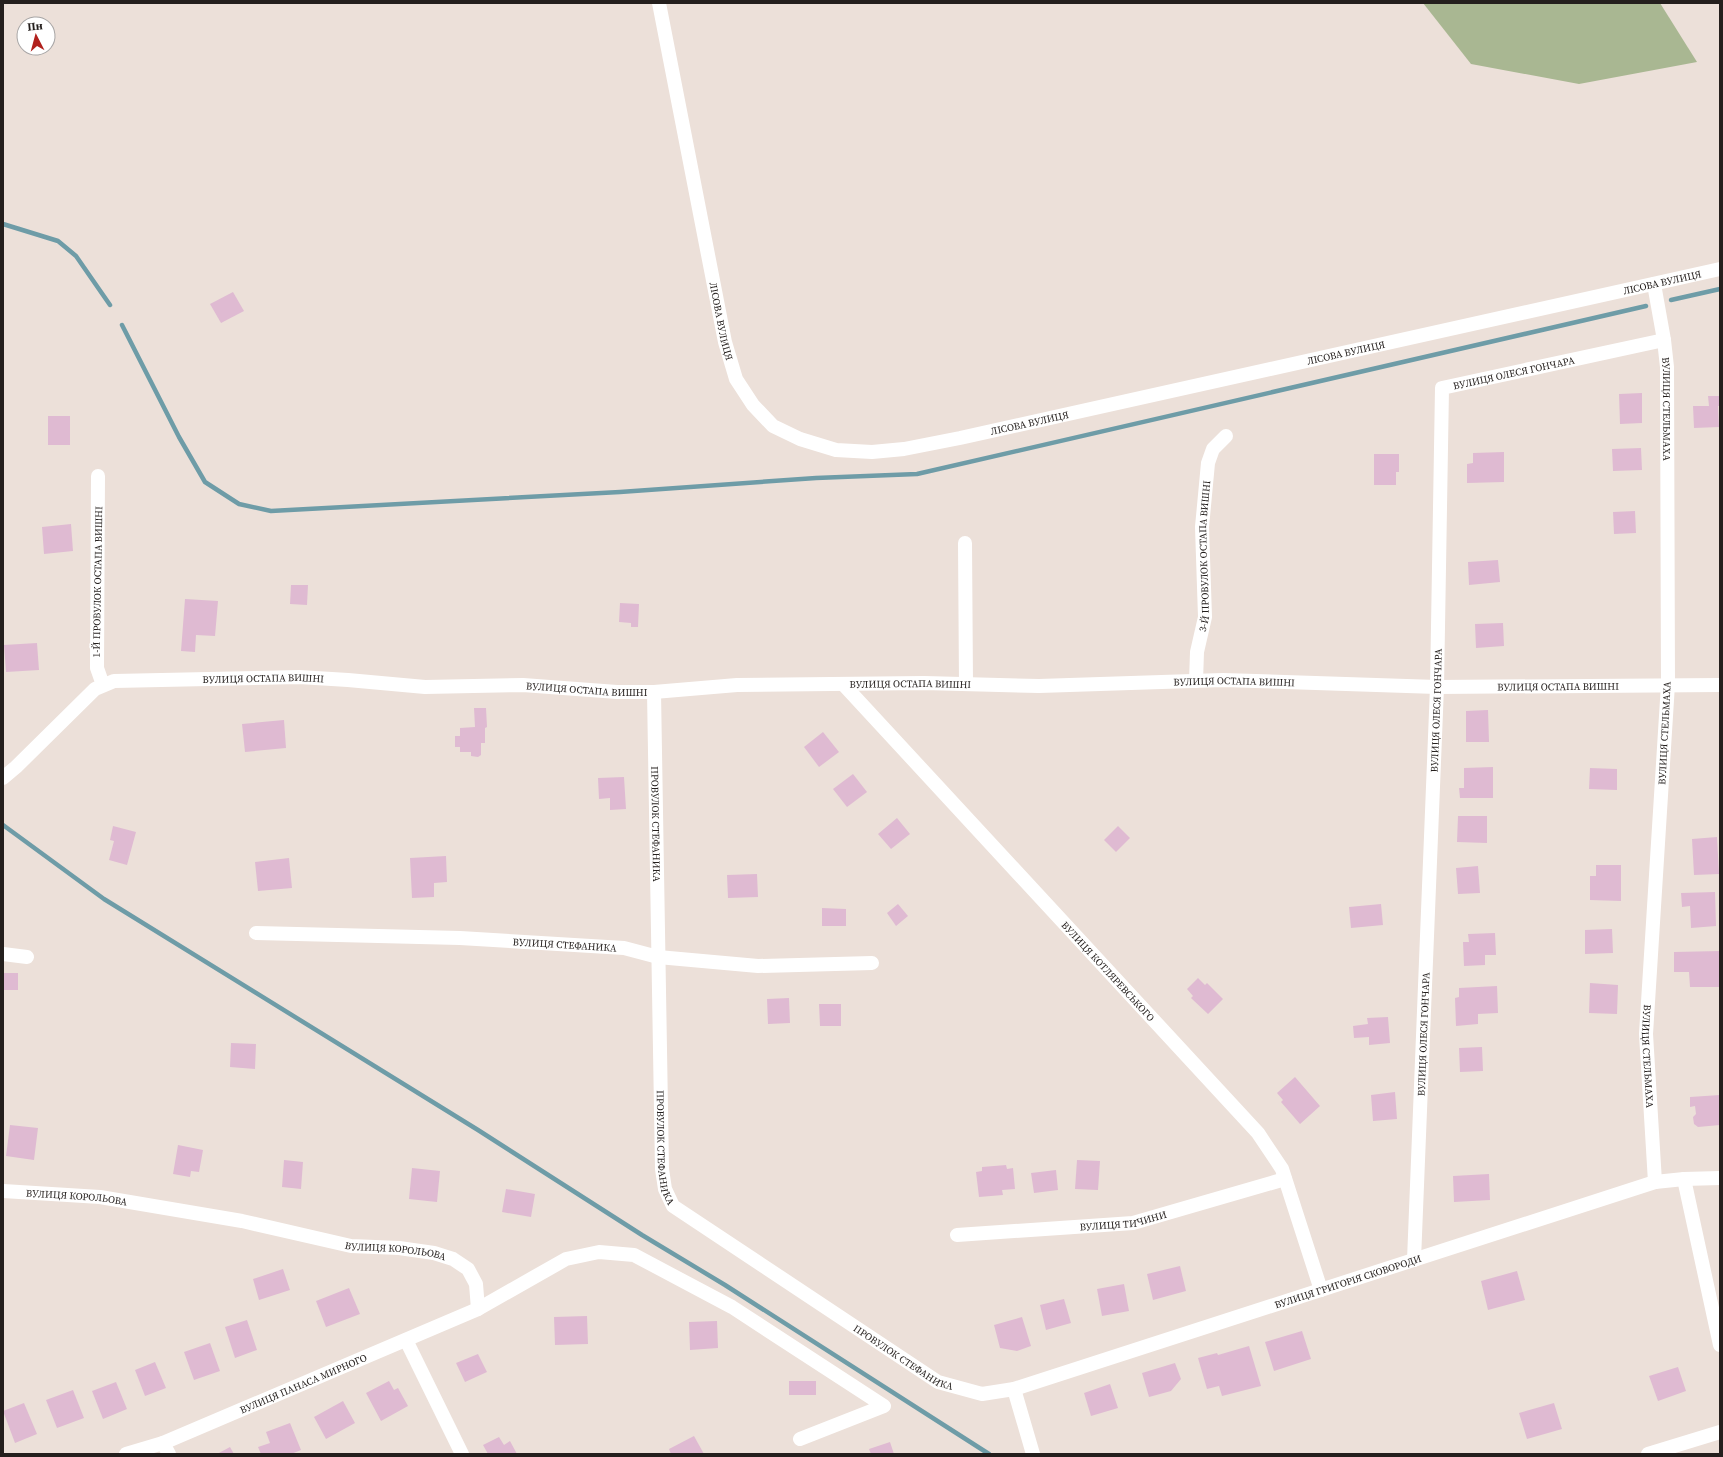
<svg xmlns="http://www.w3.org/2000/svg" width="1723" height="1457" font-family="'Source Serif 4',serif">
	<rect width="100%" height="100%" fill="#ece0d9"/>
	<!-- forest -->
	<path fill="#a9b792" d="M1423,3h237l37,59 -118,22 -108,-20z"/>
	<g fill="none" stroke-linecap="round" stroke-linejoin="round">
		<!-- stream -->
		<g stroke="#6e9ca7" stroke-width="4.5">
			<path d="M3,224l55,17 18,15 34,49"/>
			<path d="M1671,300l49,-11"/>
			<path d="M122,325l57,112 26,45 34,22 32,7 349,-19 196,-14 101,-4 729,-168"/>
			<path d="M3,825l101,74 374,231 164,105 83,50 264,169"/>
		</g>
	</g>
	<!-- building -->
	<g fill="#dfbad2">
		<path d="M233,292l11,19 -23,12 -11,-19z"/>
		<path d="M1642,393v30l-22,1 -1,-30z"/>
		<path d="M1708,396h12v10h-2l1,21 -25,1 -1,-22h16z"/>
		<rect x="48" y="416" width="22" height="29"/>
		<path d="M1641,448l1,22 -29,1 -1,-22z"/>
		<path d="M1504,452v30l-37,1v-19l6,-1v-10z"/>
		<path d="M1374,454h25v18h-3v13h-22z"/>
		<path d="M1635,511l1,22 -22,1 -1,-22z"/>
		<path d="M71,524l2,27 -29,3 -2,-27z"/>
		<path d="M1498,560l2,22 -31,3 -1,-23z"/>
		<path d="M291,585h17l-1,20 -17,-1z"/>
		<path d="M185,599l33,2 -3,35 -19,-1 -1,17 -14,-1z"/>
		<path d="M620,603l19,1 -1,23h-7v-4l-12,-1z"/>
		<path d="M1503,623l1,23 -28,2 -1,-24z"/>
		<path d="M37,643l2,27 -33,2 -2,-27z"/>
		<path d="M474,708h12l1,19 -2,1v15h-4v12l-3,2 -7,-1v-4h-11v-5h-5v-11h5v-8l15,-1z"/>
		<path d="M1488,710l1,32h-23v-31z"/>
		<path d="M284,720l2,28 -41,4 -3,-28z"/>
		<path d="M823,732l16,20 -20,15 -15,-20z"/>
		<path d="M1493,767v31h-33l-1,-10h5v-20z"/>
		<path d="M1590,768l27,1v21l-28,-1z"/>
		<path d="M853,774l14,18 -20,15 -14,-18z"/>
		<path d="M624,777l2,32 -16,1v-12l-11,1 -1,-21z"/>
		<path d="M1458,816h29v27l-30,-1z"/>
		<path d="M897,818l13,16 -19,15 -13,-15z"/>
		<path d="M113,826l23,6 -9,33 -18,-5 5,-19 -4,-1z"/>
		<path d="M1118,826l12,12 -14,14 -12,-12z"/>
		<path d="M1717,837l2,37 -25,1 -2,-36z"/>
		<path d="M446,856l1,26 -13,1v14l-22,1 -2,-40z"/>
		<path d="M289,858l3,30 -34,3 -3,-29z"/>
		<path d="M1596,865h25v36l-31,-1v-24h6z"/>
		<path d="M1478,866l2,27 -22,1 -2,-26z"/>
		<path d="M757,874l1,23 -30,1 -1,-23z"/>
		<path d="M1715,892l1,34 -25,2 -1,-22 -8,1 -1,-14z"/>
		<path d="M898,904l10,12 -12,10 -9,-13z"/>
		<path d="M1381,904l2,21 -32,3 -2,-21z"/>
		<path d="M822,908l24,1v17h-24z"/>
		<path d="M1612,929l1,24 -28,1v-24z"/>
		<path d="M1495,933l1,22h-11v10l-21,1 -1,-24h6l-1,-8z"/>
		<path d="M1720,951v36h-30l-1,-15h-15v-20z"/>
		<rect x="3" y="973" width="15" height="17"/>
		<path d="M1198,978l7,7 2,-2 16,16 -15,15 -17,-16 2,-2 -6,-7z"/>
		<path d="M1590,983l28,2 -1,29 -28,-1z"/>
		<path d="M1497,986l1,27 -20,1v10l-22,2 -1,-28 4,-1v-9z"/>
		<path d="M789,998l1,25 -22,1 -1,-25z"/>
		<path d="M819,1004h22v22h-21z"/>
		<path d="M1388,1017l2,26 -21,2v-8l-15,1 -1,-12 15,-2 -1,-6z"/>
		<path d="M231,1043l25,1 -1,25 -25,-2z"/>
		<path d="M1482,1047l1,24 -23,1 -1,-24z"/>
		<path d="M1295,1077l25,29 -20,18 -19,-22 2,-2 -6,-7z"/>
		<path d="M1395,1092l2,27 -24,2 -2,-26z"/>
		<path d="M1720,1095v30l-22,2 -4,-3 -1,-7 3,-3 -1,-8 -5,1v-10z"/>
		<path d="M10,1125l28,3 -4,32 -28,-4z"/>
		<path d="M178,1145l25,5 -4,22 -8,-1 -1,6 -17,-3z"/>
		<path d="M284,1160l19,2 -2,27 -19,-2z"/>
		<path d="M1077,1160l23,1 -2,29 -23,-1z"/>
		<path d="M1006,1165l1,4 6,-1 2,21 -13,1 1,5 -24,2 -3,-25 6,-1v-4z"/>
		<path d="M412,1168l28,3 -3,31 -28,-3z"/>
		<path d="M1056,1170l2,20 -24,3 -3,-20z"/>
		<path d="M1489,1174l1,26 -36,2 -1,-26z"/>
		<path d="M506,1189l29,5 -4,23 -29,-5z"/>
		<path d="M1180,1266l6,25 -33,9 -6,-26z"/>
		<path d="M283,1269l7,21 -31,10 -6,-21z"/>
		<path d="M1517,1271l8,29 -37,10 -7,-29z"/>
		<path d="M1124,1284l5,27 -27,5 -5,-27z"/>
		<path d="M349,1288l11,26 -34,13 -10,-26z"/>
		<path d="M1064,1299l7,24 -25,7 -6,-25z"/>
		<path d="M587,1316l1,28 -33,1 -1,-28z"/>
		<path d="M1022,1317l9,29 -14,5 -17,-3 -6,-23z"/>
		<path d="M247,1320l10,30 -22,8 -10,-31z"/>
		<path d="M717,1321l1,27 -28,2 -1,-28z"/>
		<path d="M1302,1331l9,28 -37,12 -9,-29z"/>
		<path d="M210,1343l10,28 -26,9 -10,-28z"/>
		<path d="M1249,1346l12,40 -39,10 -3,-10 -12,3 -9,-31 19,-5 1,2z"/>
		<path d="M478,1354l9,18 -22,10 -9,-19z"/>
		<path d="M155,1362l11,26 -21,8 -10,-26z"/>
		<path d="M1175,1363l6,16 -10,12 -22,6 -7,-24z"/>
		<path d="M1678,1367l8,24 -28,10 -9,-25z"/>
		<path d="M389,1381l5,9 4,-2 10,18 -27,15 -15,-28z"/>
		<rect x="789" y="1381" width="27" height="14"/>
		<path d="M116,1382l11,27 -24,10 -11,-28z"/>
		<path d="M1110,1384l8,24 -27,8 -7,-23z"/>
		<path d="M73,1390l11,28 -27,10 -11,-28z"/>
		<path d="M343,1401l12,22 -29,16 -12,-22z"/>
		<path d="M24,1403l13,31 -22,9 -12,-32z"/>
		<path d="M1554,1403l8,26 -35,10 -8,-26z"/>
		<path d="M290,1423l11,27 -10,4h-30l-3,-7 12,-4 -4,-11z"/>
		<path d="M694,1436l10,18h-33l-2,-5z"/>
		<path d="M499,1437l5,8 6,-4 7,13h-29l-5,-9z"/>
		<path d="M890,1442l4,12h-23l-2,-5z"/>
		<path d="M230,1447l4,7h-17z"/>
	</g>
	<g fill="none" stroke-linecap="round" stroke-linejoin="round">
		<!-- minor -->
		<g stroke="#fff" stroke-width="14">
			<path id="s1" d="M659,3l66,339 11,37 17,26 20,21 27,13 36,11 36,2 32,-3 56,-11 760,-169"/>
			<path id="s2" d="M1654,284l10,56 3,27 1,317 -22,350 9,148"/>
			<path d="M98,476l-1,192 6,17"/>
			<path d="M965,543l1,141"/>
			<path id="s3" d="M1196,681l1,-29 8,-35 -3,-90 6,-64 5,-14 13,-13"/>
			<path id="s4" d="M843,684l415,449 24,36 39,121"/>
			<path id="s5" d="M654,692l8,477 3,20 8,17 265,176 44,12 32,-5 641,-207 29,-3 36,-1"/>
			<path id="s6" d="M3,778l13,-11 79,-78 19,-8 185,-4 49,3 77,7 98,-2 94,7h37l83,-7 187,-2 115,3 184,-6 214,7 283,-2"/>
			<path id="s7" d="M256,933l204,5 164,10 34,9 100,9 114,-3"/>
			<path d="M3,954l24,3"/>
			<path d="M1684,1179l36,166"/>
			<path id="s8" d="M3,1191l97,6 142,24 109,25 48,2 35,5 19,6 15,10 8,15 2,25"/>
			<path id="s9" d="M957,1235l176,-12 152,-44"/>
			<path id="s10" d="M1414,1260l23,-573 5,-299 222,-48"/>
			<path d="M406,1340l56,114"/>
			<path d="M1014,1389l19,65"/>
			<path d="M163,1443l6,11"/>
			<path id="s11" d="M126,1454l37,-11 315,-134 88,-50 33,-7 35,3 98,52 152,99 -84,33"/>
			<path d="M1648,1454l72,-22"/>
		</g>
	</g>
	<g text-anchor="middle" stroke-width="3.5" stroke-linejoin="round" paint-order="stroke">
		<!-- street labels -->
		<g font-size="10" fill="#241f1d" stroke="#fff">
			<text dy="4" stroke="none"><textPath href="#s1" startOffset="1356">ЛІСОВА ВУЛИЦЯ</textPath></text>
			<text dy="4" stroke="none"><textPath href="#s1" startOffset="324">ЛІСОВА ВУЛИЦЯ</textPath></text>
			<text dy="4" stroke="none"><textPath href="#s1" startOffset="1032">ЛІСОВА ВУЛИЦЯ</textPath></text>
			<text dy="4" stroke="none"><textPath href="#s10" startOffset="946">ВУЛИЦЯ ОЛЕСЯ ГОНЧАРА</textPath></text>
			<text dy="4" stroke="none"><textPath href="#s2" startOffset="126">ВУЛИЦЯ СТЕЛЬМАХА</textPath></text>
			<text dy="4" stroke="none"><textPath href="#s1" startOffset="708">ЛІСОВА ВУЛИЦЯ</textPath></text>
			<text dy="4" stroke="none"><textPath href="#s3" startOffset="126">3-Й ПРОВУЛОК ОСТАПА ВИШНІ</textPath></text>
			<text transform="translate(97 582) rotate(-89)" y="4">1-Й ПРОВУЛОК ОСТАПА ВИШНІ</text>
			<text dy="4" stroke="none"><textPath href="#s6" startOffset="298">ВУЛИЦЯ ОСТАПА ВИШНІ</textPath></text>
			<text dy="4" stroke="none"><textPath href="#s6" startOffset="1270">ВУЛИЦЯ ОСТАПА ВИШНІ</textPath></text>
			<text dy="4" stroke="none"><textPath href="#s6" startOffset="946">ВУЛИЦЯ ОСТАПА ВИШНІ</textPath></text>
			<text dy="4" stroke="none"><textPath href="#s6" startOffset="1594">ВУЛИЦЯ ОСТАПА ВИШНІ</textPath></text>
			<text dy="4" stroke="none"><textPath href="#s6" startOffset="622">ВУЛИЦЯ ОСТАПА ВИШНІ</textPath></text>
			<text dy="4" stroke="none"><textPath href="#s10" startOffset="550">ВУЛИЦЯ ОЛЕСЯ ГОНЧАРА</textPath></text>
			<text transform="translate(1664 733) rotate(-87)" y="4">ВУЛИЦЯ СТЕЛЬМАХА</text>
			<text dy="4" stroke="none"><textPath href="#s5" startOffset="132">ПРОВУЛОК СТЕФАНИКА</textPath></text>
			<text dy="4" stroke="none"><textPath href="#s7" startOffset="309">ВУЛИЦЯ СТЕФАНИКА</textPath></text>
			<text dy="4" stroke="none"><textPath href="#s4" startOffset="391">ВУЛИЦЯ КОТЛЯРЕВСЬКОГО</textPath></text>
			<text dy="4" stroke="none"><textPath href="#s10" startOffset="226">ВУЛИЦЯ ОЛЕСЯ ГОНЧАРА</textPath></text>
			<text dy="4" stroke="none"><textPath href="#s2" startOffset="774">ВУЛИЦЯ СТЕЛЬМАХА</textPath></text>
			<text dy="4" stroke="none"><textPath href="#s5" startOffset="456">ПРОВУЛОК СТЕФАНИКА</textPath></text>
			<text dy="4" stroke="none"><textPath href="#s8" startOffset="74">ВУЛИЦЯ КОРОЛЬОВА</textPath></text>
			<text dy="4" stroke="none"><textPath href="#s9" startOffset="167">ВУЛИЦЯ ТИЧИНИ</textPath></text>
			<text dy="4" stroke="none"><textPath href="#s8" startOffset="398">ВУЛИЦЯ КОРОЛЬОВА</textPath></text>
			<text dy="4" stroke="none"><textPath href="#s5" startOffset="1263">ВУЛИЦЯ ГРИГОРІЯ СКОВОРОДИ</textPath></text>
			<text dy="4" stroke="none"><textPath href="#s5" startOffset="792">ПРОВУЛОК СТЕФАНИКА</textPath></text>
			<text dy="4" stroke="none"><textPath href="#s11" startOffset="191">ВУЛИЦЯ ПАНАСА МИРНОГО</textPath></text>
		</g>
	</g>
	<!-- border -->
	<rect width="1723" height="1457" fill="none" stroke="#241f1d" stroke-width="8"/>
	<!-- north arrow -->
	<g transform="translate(36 36) rotate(354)"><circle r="19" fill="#ffffff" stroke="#a7a5a5"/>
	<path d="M0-3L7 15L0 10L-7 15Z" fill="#b1211d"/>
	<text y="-6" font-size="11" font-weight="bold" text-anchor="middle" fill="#241f1d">Пн</text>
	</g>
</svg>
